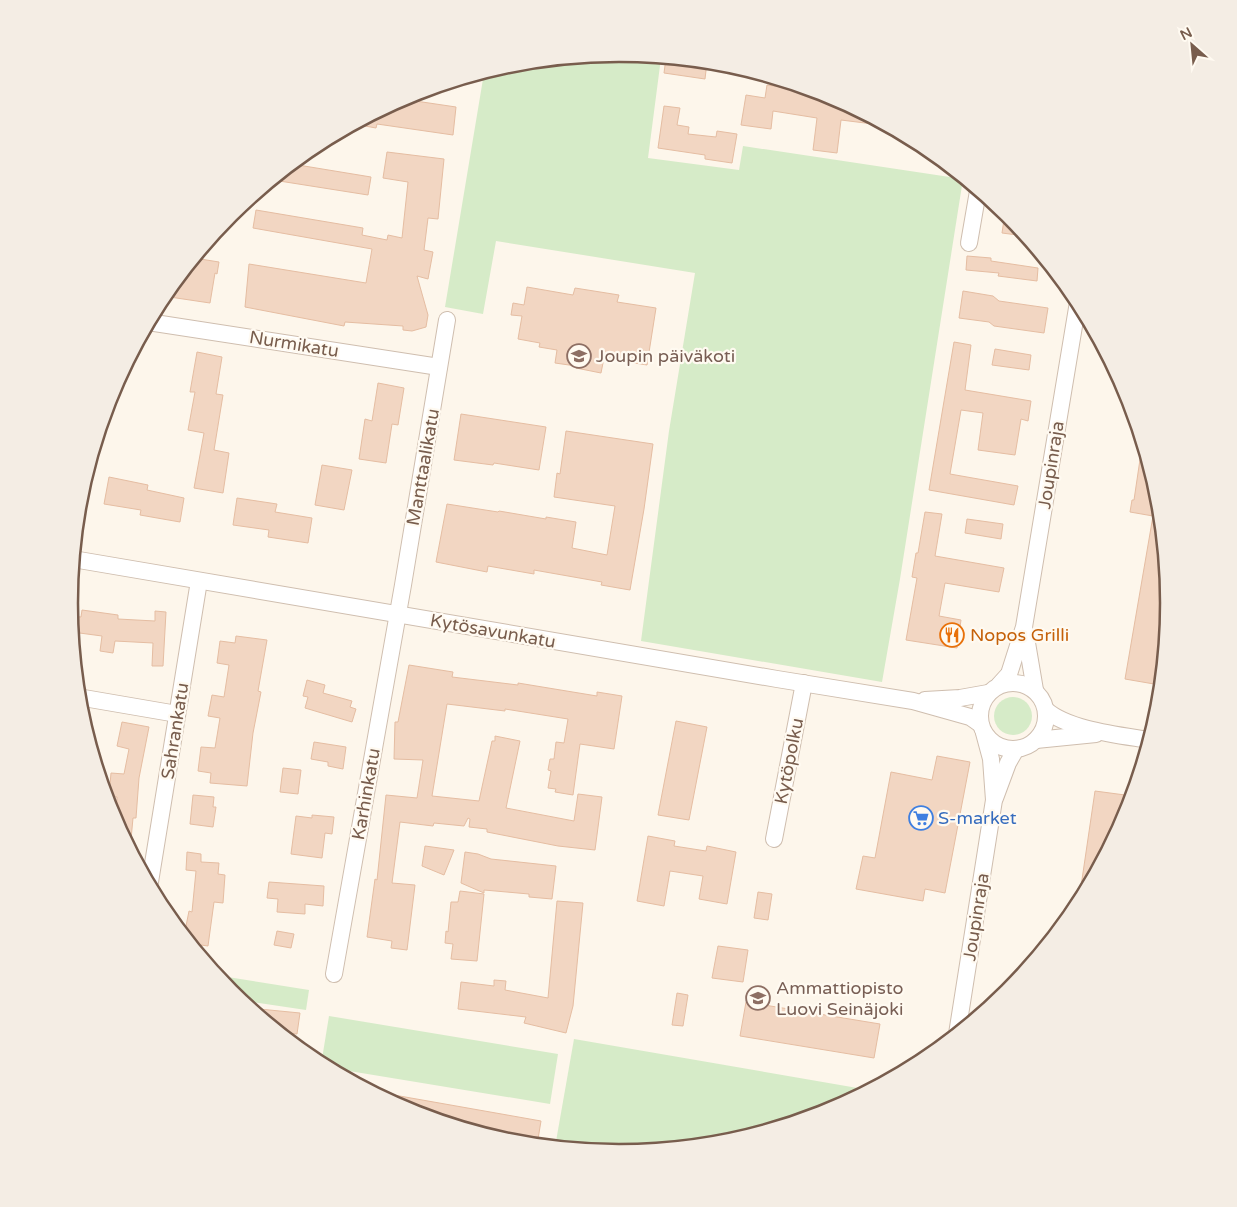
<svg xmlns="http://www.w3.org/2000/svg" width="1237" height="1207" font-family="'Varela Round',sans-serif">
	<rect width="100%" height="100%" fill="#fdf6eb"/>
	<!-- green -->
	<g fill="#d6ebc8">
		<path d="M619,54l42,4 -13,100 91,12 4,-24 220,33 -63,400 -18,103 -241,-41 28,-210 26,-158 -199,-32 -13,73 -38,-7 39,-234c34,-11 73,-18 108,-13l1,-4z"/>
		<circle cx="1013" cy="716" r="19"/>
		<path d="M215,975l94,15 -3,20 -67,-10 -9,-8z"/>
		<path d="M329,1016l229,38 -8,50 -225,-37 -4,-2z"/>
		<path d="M574,1039l295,51 -40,22 -104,31 -107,10 -63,-6z"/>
	</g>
	<!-- building -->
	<g fill="#f2d6c2" stroke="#e5bda2">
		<path d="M666,58l41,4 -2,17 -41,-6z"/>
		<path d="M783,82l46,14 52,29 -40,-5 -4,33 -24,-3 4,-32 -44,-7 -2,18 -30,-4 5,-30 19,3 2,-13 15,2z"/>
		<path d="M402,99l54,8 -3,28 -76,-11 -1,4 -22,-4z"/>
		<path d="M664,106l16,2 -3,17 12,2 -1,7 28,3 1,-6 20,3 -5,29 -27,-4v-4l-47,-7z"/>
		<path d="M387,152l57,7 -6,60 -10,-1 -4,32 9,2 -5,27 -11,-3 11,39 -2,12 -14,4 -9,-1v-4l-58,-4 -1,4 -99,-19 4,-43 117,19 6,-34 -119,-21 3,-18 107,18 -1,7 25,5 1,-5 14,3 6,-56 -25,-4z"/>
		<path d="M292,164l79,13 -3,18 -95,-15z"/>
		<path d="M1005,213l2,2 18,21 -23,-3z"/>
		<path d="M967,256l24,2v3l47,7 -1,13 -39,-5 1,-3 -33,-3z"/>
		<path d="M194,258l25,4 -2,12 -2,-1 -5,30 -47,-7z"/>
		<path d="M527,287l46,8 2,-7 44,7 -2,7 39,6 -9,57 -43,-7 -3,15 -25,-5v-2l-21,-3 2,-13 -18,-3 1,-4 -22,-4 4,-23 -11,-1 2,-12 11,2z"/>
		<path d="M963,291l30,5 6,5 49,7 -4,25 -50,-7 -5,-4 -30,-4z"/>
		<path d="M954,342l17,3 -6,45 66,11 -3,20 -7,-2 -6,36 -37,-5 5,-37 -22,-3 -11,64 68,12 -4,19 -85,-15z"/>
		<path d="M995,349l36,6 -2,15 -37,-5z"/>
		<path d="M197,352l25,5 -6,37 7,1 -9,55 15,3 -6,40 -29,-5 10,-55 -16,-3 7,-38h-5z"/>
		<path d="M378,383l26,5 -6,37 -6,-1 -6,39 -27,-4 6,-40 7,2z"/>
		<path d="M461,414l85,13 -7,43 -45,-7 -1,2 -39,-5z"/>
		<path d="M566,431l87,13 -9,65 -14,81 -29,-5 1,-3 -68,-12v4l-46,-8 -1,6 -51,-10 11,-58 51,8 1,-1 47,8v-2l30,5 -4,26 35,7 8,-49 -61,-9 3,-24 3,1z"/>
		<path d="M1142,446l16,51 -1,9h2l9,96 -14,82 -29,-5 28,-163 -23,-4 2,-12h2z"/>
		<path d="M322,465l30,5 -8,40 -29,-5z"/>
		<path d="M109,477l39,8 -1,5 37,8 -4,24 -40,-7 1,-5 -37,-6z"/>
		<path d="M237,498l40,6 -2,8 37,6 -4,25 -40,-6 1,-7 -36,-5z"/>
		<path d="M925,512l17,2 -7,42 69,12 -5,24 -54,-9 -6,33 22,4 -4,28 -51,-8 11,-62 -5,-1 4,-24h2z"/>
		<path d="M967,519l36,5 -2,15 -36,-6z"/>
		<path d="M82,610l36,5v4l37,2v-10l11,1 -3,54h-11l1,-23 -38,-2 -2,12 -13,-2 2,-15 -30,-4 -2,-16 11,1z"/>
		<path d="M236,636l31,4 -9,51 3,1 -8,41 -6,53 -37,-3 1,-10 -13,-2 3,-24 14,1 5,-30 -12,-2 4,-21 12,2 5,-32 -12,-2 3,-22 15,2z"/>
		<path d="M409,665l44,7 -1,5 66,8v-2l79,13v-4l25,4 -8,53 -34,-5 -7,51 -18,-3 1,-3 -8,-1 3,-17 -3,-1 2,-11h4l2,-17 8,1 4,-24 -63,-10v2l-58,-7 -15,92 47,5 13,-60h3v-5l25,5 -14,67 68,13 4,-27 24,3 -7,53 -37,-4 -71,-14v-3l-18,-2 1,-8 -2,-1 -4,8 -30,-3 -1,3 -33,-4 -8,61 23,2 -8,65 -16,-2 1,-7 -25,-4 8,-58 2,1 9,-85 31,3 6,-38 -29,-1 1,-37h3z"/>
		<path d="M307,680l18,5 -2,8 29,8 -2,6 6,2 -4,13 -47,-14 3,-11 -5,-1z"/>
		<path d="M676,721l31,6 -18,93 -31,-5z"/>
		<path d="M122,722l27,5 -10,51 -3,40h-3l-3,32 -14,-27 1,-26 -8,-1 2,-23 13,1 5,-25 -12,-3z"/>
		<path d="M314,742l32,5 -3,22 -15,-3v-4l-17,-3z"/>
		<path d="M937,756l33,6 -25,131 -20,-4 -2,12 -67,-12 7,-33 12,2 16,-86 41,8z"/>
		<path d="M283,768l18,2 -3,24 -18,-2z"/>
		<path d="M1095,791l30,4 -5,30 -40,75h-1z"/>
		<path d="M193,795l21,2 -1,10h3l-3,20 -23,-3z"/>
		<path d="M312,815l22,2 -2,17 -7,-1 -3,25 -31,-4 5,-38 16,2z"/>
		<path d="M648,836l27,5 -1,5 32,5 1,-5 29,6 -9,52 -28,-5 4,-23 -33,-5 -6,35 -27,-5z"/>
		<path d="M425,846l29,4 -10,25 -22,-9z"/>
		<path d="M187,852l14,2v8l18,1 -1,11 7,1 -2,28 -9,-1 -6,44 -7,-1 -1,11 -26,-32 12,2 3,-15 3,1 4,-41 -10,-1z"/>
		<path d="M465,852l13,2 13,5 65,7 -4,33 -23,-2v-3l-45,-4v3l-23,-10z"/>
		<path d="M269,882l55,4 -1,20 -18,-2v10l-28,-2 1,-13 -11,-1z"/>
		<path d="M460,891l24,3 -7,67 -26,-2 2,-15 -8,-1 1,-12 2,1 3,-30h7z"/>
		<path d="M758,892l14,2 -4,26 -14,-2z"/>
		<path d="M557,901l26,2 -10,103 -7,27 -42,-10 2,-6 -68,-8 3,-27 33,4v-6l12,1 -1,9 43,8z"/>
		<path d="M277,931l17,3 -3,14 -17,-3z"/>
		<path d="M718,946l30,4 -5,32 -31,-4z"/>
		<path d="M677,993l11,2 -5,31 -11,-1z"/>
		<path d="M746,1002l134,22 -6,34 -134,-22z"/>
		<path d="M249,1008l51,5 -3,21 -19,-2z"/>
		<path d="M377,1092l164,29 -4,24 -26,-2 -103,-32 -32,-17z"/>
	</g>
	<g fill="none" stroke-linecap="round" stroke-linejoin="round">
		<!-- minor casing -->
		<g stroke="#cfbeaf" stroke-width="18">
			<g id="minor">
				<path d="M969,243l9,-52"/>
				<path d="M148,322l291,45"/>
				<path d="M73,559l704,120 136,22 57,16 10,7"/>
				<path d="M1025,631l10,59"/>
				<circle cx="1013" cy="716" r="33"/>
				<path d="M999,685l10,-11 15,-47 54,-325"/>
				<path d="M78,697l99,17"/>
				<path d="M925,700l35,-2 28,-5"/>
				<path d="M1046,710c23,20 73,25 103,30"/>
				<path d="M1036,740l60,-6"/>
				<path d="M995,798l13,-35 8,-14"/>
				<path d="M774,839l30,-156"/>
				<path d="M150,882l49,-301"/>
				<path d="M334,974l69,-389 44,-265"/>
				<path d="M957,1034l37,-234 -3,-41 -7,-26"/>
			</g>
		</g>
		<!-- minor -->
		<use href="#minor" stroke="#fff" stroke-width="16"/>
	</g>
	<!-- icons -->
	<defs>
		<g id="school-ring" transform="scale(1.25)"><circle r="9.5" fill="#fffaf1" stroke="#8d6e63" stroke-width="1.5"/><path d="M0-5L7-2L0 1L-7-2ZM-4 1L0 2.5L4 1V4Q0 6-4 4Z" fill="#8d6e63"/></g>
		<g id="restaurant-ring" transform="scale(1.25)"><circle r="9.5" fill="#fffaf1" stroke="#e8710a" stroke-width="1.5"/><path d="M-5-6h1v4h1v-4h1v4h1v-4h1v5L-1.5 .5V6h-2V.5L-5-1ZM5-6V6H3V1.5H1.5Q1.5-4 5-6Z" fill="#e8710a"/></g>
		<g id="supermarket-ring" transform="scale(1.25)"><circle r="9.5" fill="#fffaf1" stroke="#3f7fe0" stroke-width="1.5"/><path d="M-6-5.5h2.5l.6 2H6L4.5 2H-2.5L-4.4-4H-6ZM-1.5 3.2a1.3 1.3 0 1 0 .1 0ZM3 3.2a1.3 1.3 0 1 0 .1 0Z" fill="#3f7fe0"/></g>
	</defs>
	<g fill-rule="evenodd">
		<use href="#school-ring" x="579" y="356"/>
		<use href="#restaurant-ring" x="952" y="635"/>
		<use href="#supermarket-ring" x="921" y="818"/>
		<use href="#school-ring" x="758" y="998"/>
	</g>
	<g text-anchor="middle" stroke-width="4.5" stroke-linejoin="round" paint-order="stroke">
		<!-- street labels -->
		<g font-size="18" fill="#785d4d" stroke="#fffaf1">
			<text transform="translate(294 344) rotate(9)" y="6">Nurmikatu</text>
			<text transform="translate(1051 465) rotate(-81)" y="6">Joupinraja</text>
			<text transform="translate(423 467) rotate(-80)" y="6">Manttaalikatu</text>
			<text transform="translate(493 631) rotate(10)" y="6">Kytösavunkatu</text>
			<text transform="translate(175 731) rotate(-81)" y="6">Sahrankatu</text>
			<text transform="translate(789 761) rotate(-79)" y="6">Kytöpolku</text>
			<text transform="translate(366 794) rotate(-80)" y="6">Karhinkatu</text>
			<text transform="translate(976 917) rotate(-81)" y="6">Joupinraja</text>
		</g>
		<!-- education labels -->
		<g font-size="18" fill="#785e54" stroke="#fffaf1" text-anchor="start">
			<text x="596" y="362">Joupin päiväkoti</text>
			<text x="776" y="994">Ammattiopisto<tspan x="776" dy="21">Luovi Seinäjoki</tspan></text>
		</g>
		<!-- food labels -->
		<g font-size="18" fill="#c56008" stroke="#fffaf1" text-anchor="start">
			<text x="970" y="641">Nopos Grilli</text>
		</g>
		<!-- shop labels -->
		<g font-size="18" fill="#366cbe" stroke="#fffaf1" text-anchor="start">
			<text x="938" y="824">S-market</text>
		</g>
	</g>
	<!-- crop -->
	<path d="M0 0H1237V1207H0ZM78 603a541 541 0 1 1 1082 0a541 541 0 1 1-1082 0Z" fill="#f4ede4" fill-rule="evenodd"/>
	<path fill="none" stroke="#785d4d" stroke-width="2.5" d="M78 603a541 541 0 1 1 1082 0a541 541 0 1 1-1082 0Z"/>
	<!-- north arrow -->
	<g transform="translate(1192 45) rotate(333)" stroke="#fffaf1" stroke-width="4" paint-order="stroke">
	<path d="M0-4L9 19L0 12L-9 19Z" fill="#785d4d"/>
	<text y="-8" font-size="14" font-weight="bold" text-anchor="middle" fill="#785d4d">N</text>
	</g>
</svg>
